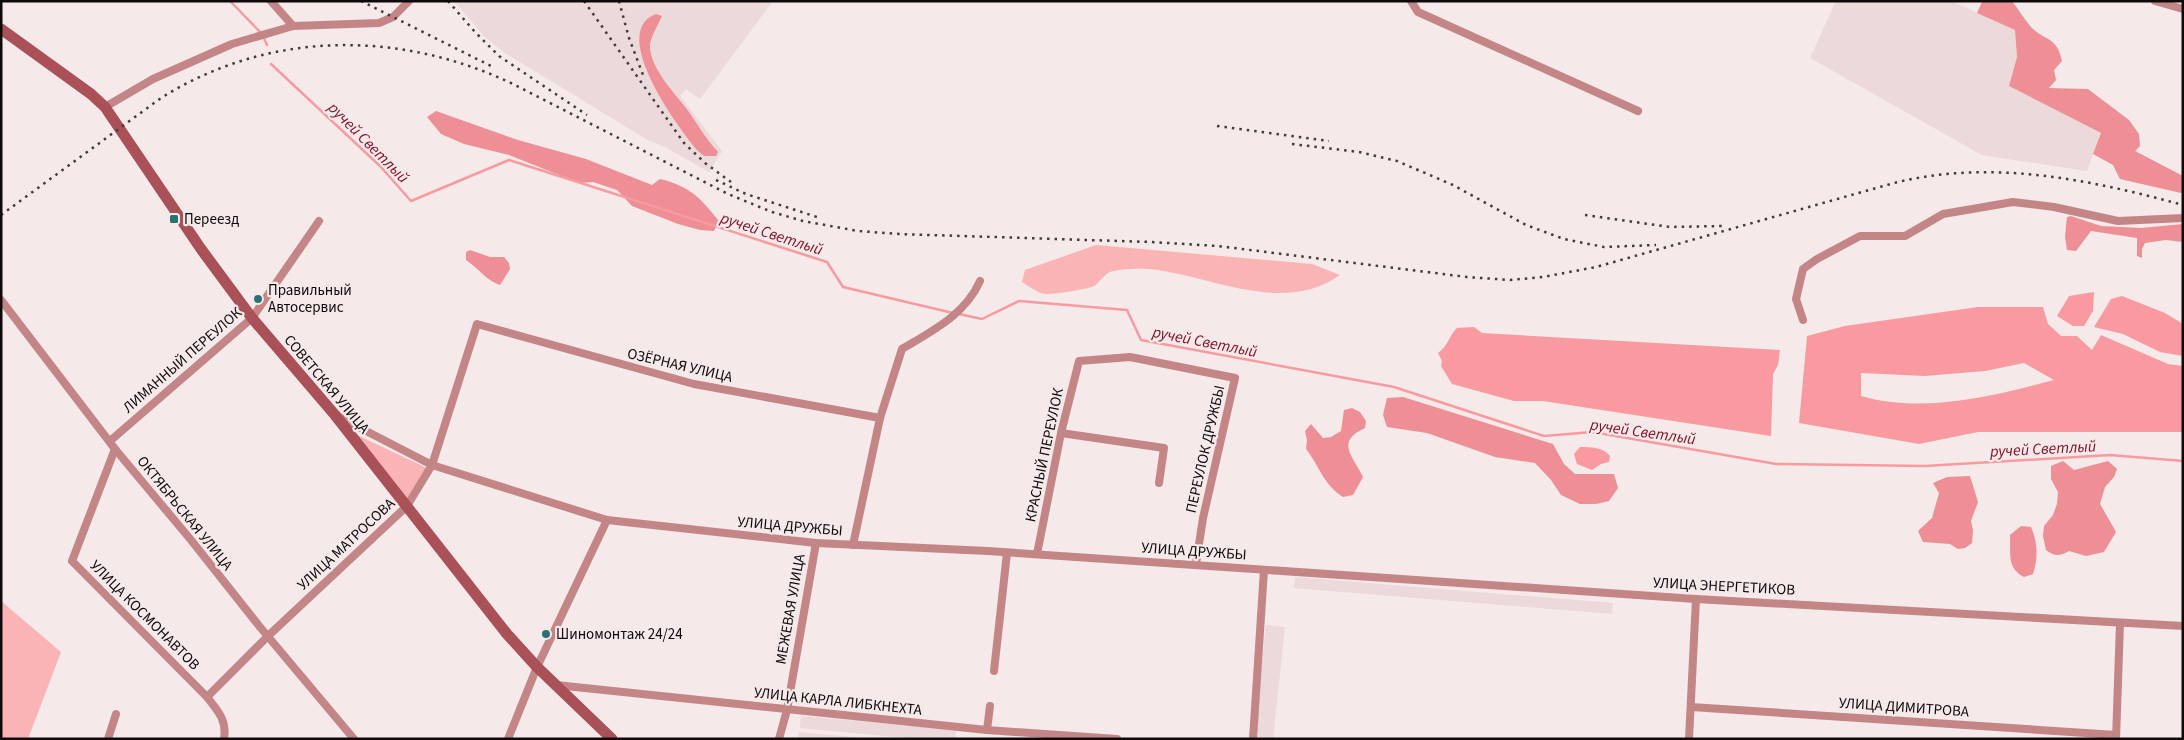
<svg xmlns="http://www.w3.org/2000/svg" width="2184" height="740" font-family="'Source Sans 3',sans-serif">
	<rect width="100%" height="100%" fill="#f5e9e9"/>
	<!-- built -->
	<g fill="#ecd9d9">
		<path d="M454,1h319l-73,98 -14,-10 -6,7 42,55 -13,21 -44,-25 -19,-8 -141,-86 -21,-17z"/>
		<path d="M1836,1h115l64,29 2,27 -8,29 92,47 -14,38 -105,-16 -172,-97z"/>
		<path d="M1295,577l318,26 -1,11 -318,-26z"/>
		<path d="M1266,625l19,2 -12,112h-19z"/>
		<path d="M801,716l155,14 -1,9h-37l-118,-11z"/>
		<path d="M799,732l74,7h-75z"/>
	</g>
	<!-- green -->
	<g fill="#fbb4b6">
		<path d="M1096,245l216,19 28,11c-57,41 -130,0 -191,-6 -8,-1 -36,0 -41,4 -5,3 -9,10 -14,13 -5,3 -43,9 -49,8 -7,-1 -17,-8 -23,-12l3,-12z"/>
		<path d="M355,434l72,34 -20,31z"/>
		<path d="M1,601l60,51 -33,87h-27z"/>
	</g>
	<!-- forest -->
	<g fill="#ed8f94">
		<path d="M2012,1c7,9 12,18 19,26 13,14 26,9 31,34l-8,9 2,10 -7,8 39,1 41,31 10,14 1,12 -5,5 48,25v15l-2,2 -61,-14 -7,-14 -20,-11 8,-21 -92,-47 8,-29 -2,-27 -38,-17 5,-11z"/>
		<path d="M656,14l6,2c-4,10 -13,22 -12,33 3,22 23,42 36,59 11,15 19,30 32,44l-2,4h-12l-7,-6c-17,-20 -90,-118 -41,-136z"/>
		<path d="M436,111l82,29 68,19 66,26 8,-6c29,7 40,18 58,41l-4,11 -14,-1 -22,-6 -46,-18 -15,-16 -24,-8 -14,1 -70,-28 -45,-11 -23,-10 -14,-17z"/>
		<path d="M2071,216l30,10 40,2 42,-4v18l-17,-2 -21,3 -3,6v9l-5,-2v-18l-46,-7 -15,20 -9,-1 -2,-13 2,-20z"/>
		<path d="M470,250l20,7h14l5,6 1,6 -10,16c-13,-4 -22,-17 -34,-25v-8z"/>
		<path d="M1403,397l150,47 11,20 11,10h39l4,14 -9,13 -13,3h-16l-19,-9 -10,-15 -16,-17 -40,-6 -68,-24 -40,-6 -4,-12 4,-17z"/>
		<path d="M1352,408l8,4 6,9 -1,7c-31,14 -11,29 -2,49l-10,18 -10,2c-20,-13 -23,-30 -37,-48l1,-9 -2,-9 6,-7 12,14 8,-1 10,-6 3,-21z"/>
		<path d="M2063,461l11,9 34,-9 9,8 -3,8 -9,10 -5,17 16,28 -12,20 -18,4 -17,-5c-9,5 -14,6 -23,-1l-3,-14 1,-10 9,-11 4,-11 1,-12 -7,-13v-13z"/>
		<path d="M1970,476l8,26 -7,19 2,9 -1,13 -7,5 -7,1 -8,-5 -27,-2 -5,-11 14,-13 7,-25 -6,-10 14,-6z"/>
		<path d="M2021,526l10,1c7,15 7,32 2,47l-9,3c-18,-9 -13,-25 -14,-42z"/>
	</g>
	<!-- water -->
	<g fill="#f89a9f" fill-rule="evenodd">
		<path d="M2094,292l-1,19 -9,15h-11l-16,-10 12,-20z"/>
		<path d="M2122,296l43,17 18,11v32l-23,-4 -37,-18 -29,-7 17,-28z"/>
		<path d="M1978,307h65l5,17 13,12h16l15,14 9,-15 67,29 15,2v66h-205l-59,12 -120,-21 8,-87 38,-10zM2024,363l30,17c-61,16 -131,34 -193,16v-23l64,3 60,-5z"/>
		<path d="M1474,327l8,6 298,17 -2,15 -5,9 -2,62 -228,-35h-29l-62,-17 -11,-18 1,-5 -4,-8c11,-8 10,-16 19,-25z"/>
		<path d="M1580,447c11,0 23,0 30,9l-1,6 -8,2 -9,6 -15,-6 -3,-10z"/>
	</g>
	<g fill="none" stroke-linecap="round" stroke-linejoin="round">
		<!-- stream -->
		<g stroke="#f89a9f" stroke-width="2.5">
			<path d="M230,1l32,33 5,11"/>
			<path d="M271,64l109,102 31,35 98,-41 318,102 16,25 110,26"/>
			<path d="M959,314l23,5 37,-18 108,9 14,30 253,47 150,49 49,-4 183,32 149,2 185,-11 73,6"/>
		</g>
		<!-- street -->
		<g stroke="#c48587" stroke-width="8">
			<path d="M271,1l22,25"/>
			<path d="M1411,1l7,11 220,99"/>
			<path d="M2155,1l28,8"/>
			<path d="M105,107l48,-28 79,-35 61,-18 86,-3 14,-6 16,-16"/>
			<path d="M1,300l114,149 76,91 69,87 94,112"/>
			<path d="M1803,320l-7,-21 7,-30 14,-10 43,-23h45l38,-22 70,-12 41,5 64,14 65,-3"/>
			<path d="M339,417l93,48 175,55 209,23 172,8 708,48 487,27"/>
			<path d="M1061,433l103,15 -5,35"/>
			<path d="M110,441l142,-123 67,-97"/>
			<path d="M115,449l-43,112 135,136c11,14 20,23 17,42"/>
			<path d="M853,545l27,-127 22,-69c30,-18 63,-34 78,-68"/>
			<path d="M1037,554l24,-121 18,-72 51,-4 105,21 -32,140 -7,46"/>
			<path d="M994,671l13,-118"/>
			<path d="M556,685l431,45 130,9"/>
			<path d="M207,697l61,-61 139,-130 25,-41 45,-141 217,60 186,34"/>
			<path d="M1691,707l425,28"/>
			<path d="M987,730l3,-24"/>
			<path d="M108,739l8,-25"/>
			<path d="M508,739l29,-72 70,-147"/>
			<path d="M779,739l8,-29 29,-167"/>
			<path d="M1253,739l11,-169"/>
			<path d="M1689,739l7,-140"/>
			<path d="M2116,739l4,-115"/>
		</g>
		<!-- secondary -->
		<path stroke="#aa5057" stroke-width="11" d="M1,29l90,65 14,13 96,142 51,69 83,97 172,219 30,33 75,72"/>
		<!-- rail -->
		<g stroke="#413c3c" stroke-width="2.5" stroke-dasharray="2.5 5" stroke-linecap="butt">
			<path d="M361,1l130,65"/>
			<path d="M448,1l27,31 24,24 88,59"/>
			<path d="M584,1l100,142 21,20 26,19"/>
			<path d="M619,1l10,37 14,37"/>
			<path d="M1217,126l112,15"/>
			<path d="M1292,144l67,8 38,9 56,24 73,40 38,14 40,8 52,-2"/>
			<path d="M716,180l30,14 74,24"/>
			<path d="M1,215l160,-117c108,-68 239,-68 352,-14l215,110 44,18 31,9 55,10 41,3 252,8 67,4 249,31 43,3 33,-3 53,-10 298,-84c96,-24 194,-4 289,22"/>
			<path d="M1585,215l85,12 53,-1"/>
		</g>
	</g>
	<!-- markers -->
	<g fill="#287274" stroke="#f5e9e9" stroke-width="2">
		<rect x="169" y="214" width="10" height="10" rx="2.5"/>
		<circle cx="258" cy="299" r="5"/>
		<circle cx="546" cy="634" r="5"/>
	</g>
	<g text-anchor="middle" stroke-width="4.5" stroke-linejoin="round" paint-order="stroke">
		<!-- poi labels -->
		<g font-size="15" fill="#0e0a0a" stroke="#f5e9e9" text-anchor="start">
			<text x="184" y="224">Переезд</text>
			<text x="268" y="295">Правильный<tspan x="268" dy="17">Автосервис</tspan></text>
			<text x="556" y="639">Шиномонтаж 24/24</text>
		</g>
		<!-- street labels -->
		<g font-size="15" fill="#0e0a0a" stroke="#f5e9e9">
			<text transform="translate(182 360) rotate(-41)" y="5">ЛИМАННЫЙ ПЕРЕУЛОК</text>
			<text transform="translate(680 365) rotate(13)" y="5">ОЗЁРНАЯ УЛИЦА</text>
			<text transform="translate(327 384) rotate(50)" y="5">СОВЕТСКАЯ УЛИЦА</text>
			<text transform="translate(1205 449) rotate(-77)" y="5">ПЕРЕУЛОК ДРУЖБЫ</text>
			<text transform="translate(1044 455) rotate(-78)" y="5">КРАСНЫЙ ПЕРЕУЛОК</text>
			<text transform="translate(185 513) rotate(51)" y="5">ОКТЯБРЬСКАЯ УЛИЦА</text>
			<text transform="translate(790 526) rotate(5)" y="5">УЛИЦА ДРУЖБЫ</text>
			<text transform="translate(346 544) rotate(-43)" y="5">УЛИЦА МАТРОСОВА</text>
			<text transform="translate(1194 551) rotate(4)" y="5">УЛИЦА ДРУЖБЫ</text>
			<text transform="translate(1724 586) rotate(3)" y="5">УЛИЦА ЭНЕРГЕТИКОВ</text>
			<text transform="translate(790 609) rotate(-80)" y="5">МЕЖЕВАЯ УЛИЦА</text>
			<text transform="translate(145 615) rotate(45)" y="5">УЛИЦА КОСМОНАВТОВ</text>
			<text transform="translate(838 701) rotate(6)" y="5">УЛИЦА КАРЛА ЛИБКНЕХТА</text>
			<text transform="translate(1904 707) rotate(4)" y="5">УЛИЦА ДИМИТРОВА</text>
		</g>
		<!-- water labels -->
		<g font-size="16" font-style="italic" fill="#83142a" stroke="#f5e9e9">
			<text transform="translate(369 142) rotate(45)" y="6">ручей Светлый</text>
			<text transform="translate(772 233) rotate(18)" y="6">ручей Светлый</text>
			<text transform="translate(1205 341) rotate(11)" y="6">ручей Светлый</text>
			<text transform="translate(1643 431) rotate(8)" y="6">ручей Светлый</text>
			<text transform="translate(2043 448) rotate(-3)" y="6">ручей Светлый</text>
		</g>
	</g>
	<!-- border -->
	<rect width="2184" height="740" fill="none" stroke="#0e0a0a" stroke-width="5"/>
</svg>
